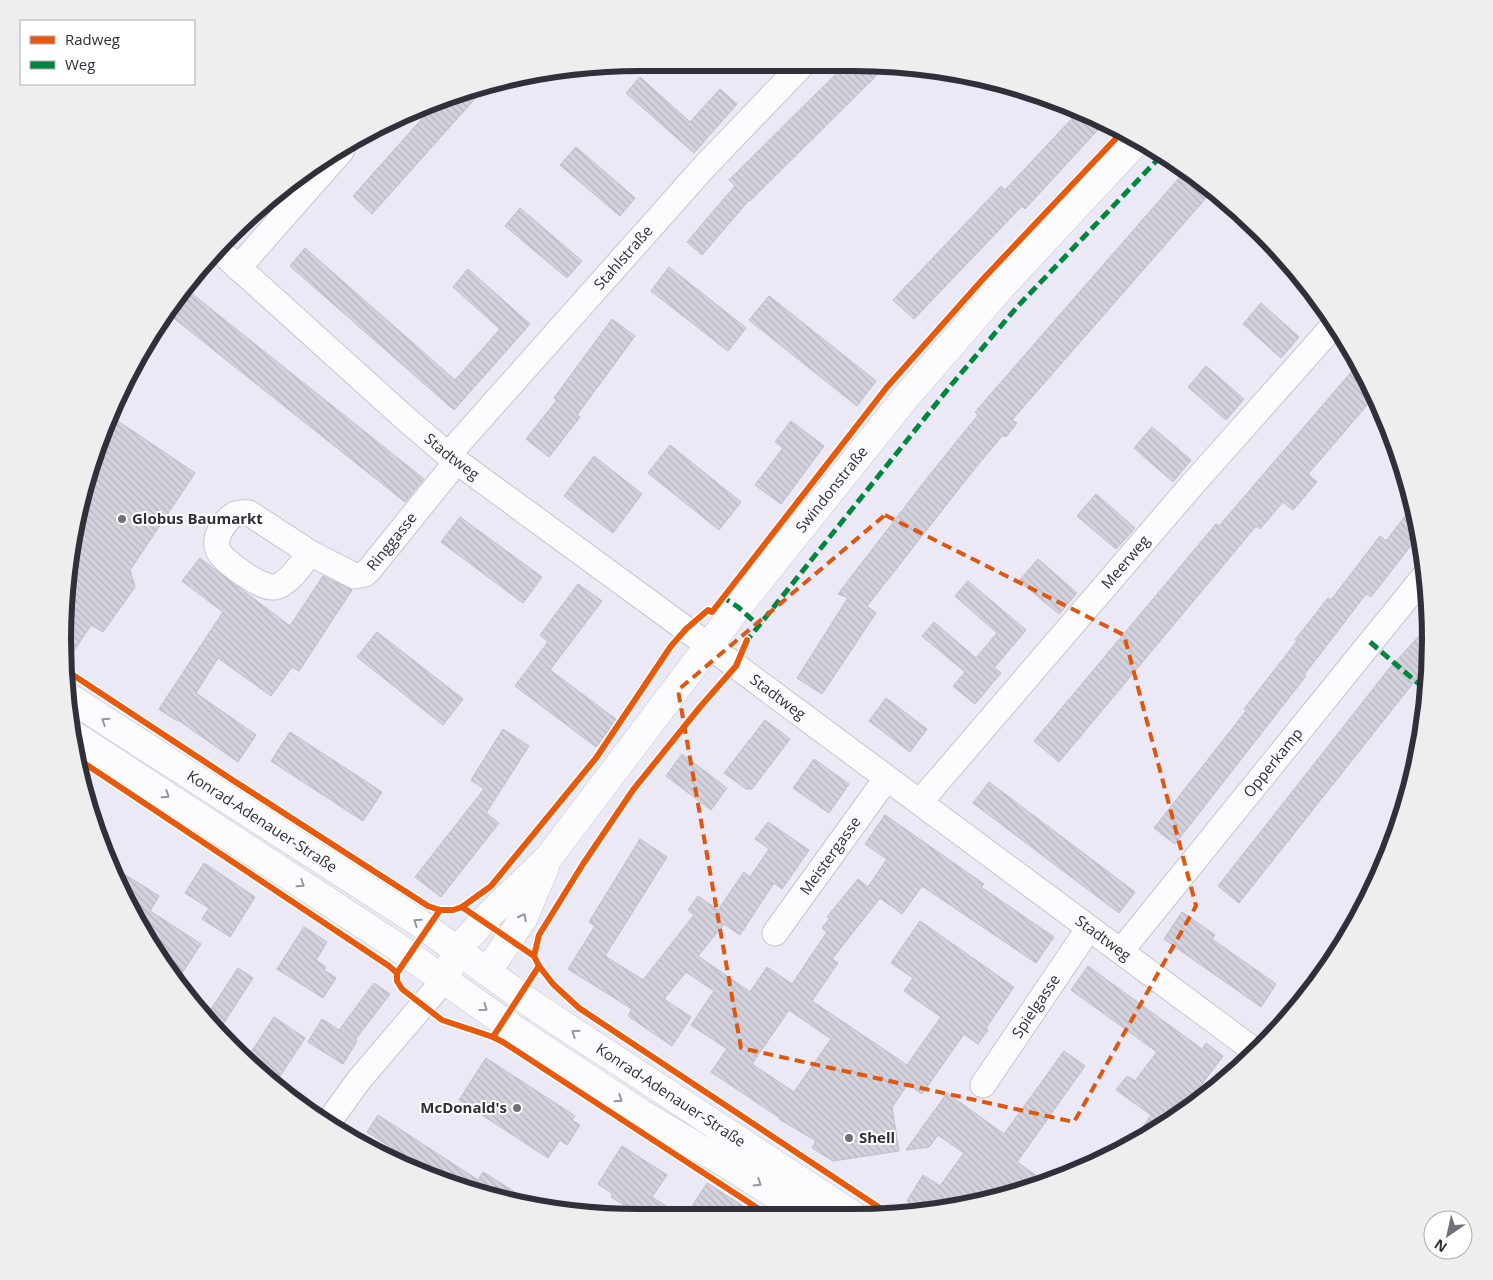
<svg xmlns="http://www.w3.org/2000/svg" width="1493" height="1280" font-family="'Open Sans',sans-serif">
	<defs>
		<pattern id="building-back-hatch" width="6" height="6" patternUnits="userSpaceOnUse" patternTransform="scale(1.25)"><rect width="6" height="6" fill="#d4d2dd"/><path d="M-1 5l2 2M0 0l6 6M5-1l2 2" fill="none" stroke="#b6b5be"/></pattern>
	</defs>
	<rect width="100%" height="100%" fill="#ece9f6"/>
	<!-- building -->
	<g fill="url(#building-back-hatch)" stroke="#c0bdc8" fill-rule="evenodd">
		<path d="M844,66l41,1 -135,134 -1,-1 -47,55 -15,-13 48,-56 -6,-6z"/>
		<path d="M640,77l50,45 30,-33 17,15 -43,49 -68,-60z"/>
		<path d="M489,83l-117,131 -19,-18 84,-94z"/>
		<path d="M1080,110l26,11 -81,88 -3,-3 -108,113 -21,-19 108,-114 4,4z"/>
		<path d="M576,147l59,51 -15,18 -60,-51z"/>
		<path d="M1186,170l18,12 9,8 -201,230 5,3 -11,14 -3,-2 -27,32 -109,139 9,7 -54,81 -25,-16 51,-80 -10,-4 86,-112 54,-67 -3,-3z"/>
		<path d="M520,208l62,53 -15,17 -62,-52z"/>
		<path d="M305,248l150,132 45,-51 -47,-42 15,-18 62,55 -76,86 -164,-144z"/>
		<path d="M669,267l77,61 -18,23 -77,-60z"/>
		<path d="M186,289l238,190 -19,23 -239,-190z"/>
		<path d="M769,296l107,85 -19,25 -108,-86z"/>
		<path d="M1261,303l38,34 -18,21 -38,-34z"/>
		<path d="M612,319l23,17 -58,79 3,2 -31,40 -23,-18 31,-39 -3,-2z"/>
		<path d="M1359,363l15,34 -66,77 9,8 -24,28 -10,-8 -23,27 -4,-3 -197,236 -25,-21 182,-217 3,2z"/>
		<path d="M1206,366l38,33 -18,21 -38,-33z"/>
		<path d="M109,415l86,58 -65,97 5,17 -32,45 -12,-7 -24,36v-97z"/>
		<path d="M791,421l33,25 -43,58 -26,-19 28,-37 -8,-6z"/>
		<path d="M1152,427l39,33 -18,22 -39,-34z"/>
		<path d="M670,445l71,57 -22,28 -71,-57z"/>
		<path d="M594,456l48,38 -29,39 -49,-37z"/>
		<path d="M1096,494l39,34 -19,21 -39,-33z"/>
		<path d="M1412,507l7,28 -48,62 -5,-3 -62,81 2,1 -131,168 -21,-16 92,-117 -2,-2 53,-68 -2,-1 33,-42 3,2 49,-64 6,5z"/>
		<path d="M460,517l82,60 -19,26 -82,-61z"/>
		<path d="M200,558l90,68 33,-50 29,14 -53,81 -7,-4 -21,29 -53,-38 -22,35 60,42 -18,27 -60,-42 -1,1 -18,-12 64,-97 -41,-31z"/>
		<path d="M1038,559l39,34 -18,21 -40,-33z"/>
		<path d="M968,581l58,49 -32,38 7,5 -26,31 -22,-18 12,-14 -43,-36 12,-14 42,36 21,-25 -42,-37z"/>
		<path d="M578,584l24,17 -52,69 67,50 -21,27 -81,-61 33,-44 -8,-7z"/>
		<path d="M1428,626l1,37 -190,240 -21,-17 170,-216z"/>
		<path d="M377,632l86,67 -20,26 -86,-68z"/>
		<path d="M886,698l41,31 -17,23 -41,-31z"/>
		<path d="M765,720l25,19 -38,50h-6l-22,-16z"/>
		<path d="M503,729l26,17 -43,67 13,10 -58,74 -26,-20 69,-88 -13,-9z"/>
		<path d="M290,732l92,60 -19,29 -92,-60z"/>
		<path d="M682,754l45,34 -16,22 -45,-34z"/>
		<path d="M814,759l35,25 -20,29 -36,-25z"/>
		<path d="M989,782l146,110 -16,21 -146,-110z"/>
		<path d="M885,815l99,69 -3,3 73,50 -18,26 -114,-77 -20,28 -22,-16 -48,61 6,4 -26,38 95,64 34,-48 -37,-26 9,-13 -22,-15 29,-42 94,66 -28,41 2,2 -10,14 -14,-10 -42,60 -14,-10 -16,23 7,44 -66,10 -21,-13 4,-7 -37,-22 1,-1 -69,-46 16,-23 -36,-24 23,-34 -28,-19 -22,27 27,18 -19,29 -44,-30 4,-7 -64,-40 27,-43 -6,-4 51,-83 27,18 -62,99 38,24 51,-65 -6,-5 10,-14 20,14 26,-38 6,5 19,-28 -14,-10 13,-17 41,28 -27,39 -8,-6 -34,52 -16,-11 -26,32 52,36 17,-25 25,17 35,-52 -5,-4 8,-10 -3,-1 31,-38 10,8 19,-28 -22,-15zM789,1010l42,29 -37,53 -42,-28z"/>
		<path d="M204,863l51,34 -25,40 -28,-18 7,-11 -24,-15z"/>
		<path d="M113,867l46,29 -9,15 51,33 -24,37 -17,-20z"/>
		<path d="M1182,912l33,23 -3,4 64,45 -15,23 -97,-68z"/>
		<path d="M304,927l23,15 -11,18 10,7 -2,3 12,8 -13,20 -46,-29z"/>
		<path d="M1088,966l114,83 4,-6 17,13 -42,56 -39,28 -12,6 21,-31 -35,-25 11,-14 8,5 22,-29 -86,-62z"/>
		<path d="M238,968l15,10 -35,54 -12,-15z"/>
		<path d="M374,983l16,11 -35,46 2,1 -14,23 -35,-22 14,-23 17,11z"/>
		<path d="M274,1017l31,21 -30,46 -29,-24z"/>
		<path d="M1064,1051l21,15 -68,96 30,21 -8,4 -118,23 -14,-9 16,-26 17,11 24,-33 -26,-18 -9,12 -23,3 41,-57 57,41z"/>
		<path d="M486,1058l89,58 -3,4 8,5 -13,20 -7,-5 -12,18 -89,-58z"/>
		<path d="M378,1115l100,65 5,-8 48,30 -2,5 -85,-26 -77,-49z"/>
		<path d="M622,1146l45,29 -15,22 31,20h-44l-22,-2 7,-10 -13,-8 2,-3 -15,-10z"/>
		<path d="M707,1183l53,34h-75z"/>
	</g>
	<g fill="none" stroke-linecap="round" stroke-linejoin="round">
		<!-- minor casing -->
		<g stroke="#c7c5cf" stroke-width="27">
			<g id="minor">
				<path id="s1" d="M220,251l186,168 42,36 261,191 546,405"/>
				<path d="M238,268l104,-118"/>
				<path id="s2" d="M448,455l257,-289 97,-101"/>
				<path id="s3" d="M310,553c-9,11 -21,32 -36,34 -12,2 -52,-26 -56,-37 -4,-11 1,-20 8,-28 7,-9 13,-10 23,-9l61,40 45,23 10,-2 5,-5 87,-108"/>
				<path id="s4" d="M920,802l271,-316 143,-161"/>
				<path id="s5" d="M775,933l111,-154"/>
				<path id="s6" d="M1121,951l305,-377"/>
				<path id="s7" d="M983,1085l106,-157"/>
				<path d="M327,1124l32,-44 86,-101"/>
			</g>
		</g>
		<!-- tertiary casing -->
		<g stroke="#c7c5cf" stroke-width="29">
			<g id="tertiary">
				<path id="s8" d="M67,696l351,226 121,87 315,207"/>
				<path d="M72,734l318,208 121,85 131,87 93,55 75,48"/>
				<path d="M487,972l36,-53 22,-52"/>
				<path id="s9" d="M445,979l12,-29 27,-30 65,-63 189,-250 167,-209 96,-111 137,-147"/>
			</g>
		</g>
		<!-- minor -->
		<use href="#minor" stroke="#fcfcfe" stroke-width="25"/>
		<!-- tertiary -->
		<use href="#tertiary" stroke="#fcfcfe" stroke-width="28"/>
		<!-- quiet -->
		<g stroke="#00873e" stroke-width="5" stroke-dasharray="10 5" stroke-linecap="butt">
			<path d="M721,596l17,11 20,18"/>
			<path d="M1370,642l57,49"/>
			<path d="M745,643l207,-259 65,-77 145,-152"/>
		</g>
		<!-- cycleway casing -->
		<g stroke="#fff" stroke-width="9">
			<g id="cycleway">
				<path d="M747,640l-11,26 -36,41 -67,83 -50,74 -44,71 -5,21 5,10 14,18 26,24 313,208"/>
				<path d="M67,671l167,110 194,125 12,4h13l9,-3 29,-21 105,-128 75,-112 15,-17 22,-19 4,2 175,-225 96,-108 140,-148"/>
				<path d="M78,759l311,207 8,7"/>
				<path d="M462,907l72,49"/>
				<path d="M440,910l-43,63v8l5,8 40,31 51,17 10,5 268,175"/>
				<path d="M493,1037l46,-71"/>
			</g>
		</g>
		<!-- cycleway -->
		<use href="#cycleway" stroke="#e8590c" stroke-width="6"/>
	</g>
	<!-- one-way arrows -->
	<defs><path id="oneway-chevron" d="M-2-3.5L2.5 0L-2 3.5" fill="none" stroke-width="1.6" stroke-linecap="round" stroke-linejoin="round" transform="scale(1.25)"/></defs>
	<g stroke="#96969c">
		<use href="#oneway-chevron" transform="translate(105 721) rotate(-147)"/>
		<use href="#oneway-chevron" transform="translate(166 795) rotate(33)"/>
		<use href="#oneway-chevron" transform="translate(301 884) rotate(33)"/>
		<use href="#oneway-chevron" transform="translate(523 917) rotate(-63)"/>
		<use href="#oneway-chevron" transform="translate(417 922) rotate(-146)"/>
		<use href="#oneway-chevron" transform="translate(484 1008) rotate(36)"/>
		<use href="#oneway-chevron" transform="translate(575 1033) rotate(-146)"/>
		<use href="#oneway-chevron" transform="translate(619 1099) rotate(34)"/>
		<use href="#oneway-chevron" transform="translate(758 1183) rotate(32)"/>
	</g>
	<!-- marked area -->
	<path fill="none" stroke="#df570e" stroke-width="4" stroke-dasharray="10 6" stroke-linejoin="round" d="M885,515l239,120 72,271 -122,216 -333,-74 -63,-358z"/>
	<!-- markers -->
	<g fill="#72707b" stroke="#fff" stroke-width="2">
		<circle cx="122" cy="519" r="5"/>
		<circle cx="517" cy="1108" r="5"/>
		<circle cx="849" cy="1138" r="5"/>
	</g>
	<g text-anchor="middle" stroke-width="4" stroke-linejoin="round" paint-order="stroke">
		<!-- street labels -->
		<g font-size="15" fill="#312f39" stroke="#fff">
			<text dy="5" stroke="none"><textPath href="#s2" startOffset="264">Stahlstraße</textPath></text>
			<text dy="5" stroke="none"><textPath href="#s1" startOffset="310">Stadtweg</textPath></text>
			<text dy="5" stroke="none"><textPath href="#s9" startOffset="626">Swindonstraße</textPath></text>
			<text dy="5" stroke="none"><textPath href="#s3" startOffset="352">Ringgasse</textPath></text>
			<text dy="5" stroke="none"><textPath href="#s4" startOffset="316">Meerweg</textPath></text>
			<text dy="5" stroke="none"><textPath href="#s1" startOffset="715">Stadtweg</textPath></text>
			<text dy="5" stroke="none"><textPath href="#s6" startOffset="242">Opperkamp</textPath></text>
			<text dy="5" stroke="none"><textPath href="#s8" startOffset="232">Konrad-Adenauer-Straße</textPath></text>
			<text dy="5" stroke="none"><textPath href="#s5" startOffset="95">Meistergasse</textPath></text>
			<text dy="5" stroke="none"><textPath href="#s1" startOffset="1120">Stadtweg</textPath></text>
			<text dy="5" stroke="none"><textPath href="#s7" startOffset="95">Spielgasse</textPath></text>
			<text dy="5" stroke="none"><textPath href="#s8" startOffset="724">Konrad-Adenauer-Straße</textPath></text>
		</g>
		<!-- poi labels -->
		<g font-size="15" font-weight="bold" fill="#312f39" stroke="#fff" text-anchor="start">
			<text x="132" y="524">Globus Baumarkt</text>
			<text x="507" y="1113" text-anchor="end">McDonald's</text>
			<text x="859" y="1143">Shell</text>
		</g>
	</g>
	<!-- crop -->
	<path d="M0 0H1493V1280H0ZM640 71H853A569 569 0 0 1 1422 640V640A569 569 0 0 1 853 1209H640A569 569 0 0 1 71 640V640A569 569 0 0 1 640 71Z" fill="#efeeef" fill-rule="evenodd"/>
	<path fill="none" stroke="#312f39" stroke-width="6" d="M640 71H853A569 569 0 0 1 1422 640V640A569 569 0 0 1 853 1209H640A569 569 0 0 1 71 640V640A569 569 0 0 1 640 71Z"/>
	<!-- legend -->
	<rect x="20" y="20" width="175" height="65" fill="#ffffff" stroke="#adacb0"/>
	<rect x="30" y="36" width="25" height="8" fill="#e8590c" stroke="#adacb0"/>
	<text x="65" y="45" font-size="15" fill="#312f39">Radweg</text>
	<rect x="30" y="61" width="25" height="8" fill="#00873e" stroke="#adacb0"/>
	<text x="65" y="70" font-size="15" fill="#312f39">Weg</text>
	<!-- north arrow -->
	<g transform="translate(1448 1235) rotate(214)"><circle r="24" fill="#ffffff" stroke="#adacb0"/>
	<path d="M0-4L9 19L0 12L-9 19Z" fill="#72707b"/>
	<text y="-8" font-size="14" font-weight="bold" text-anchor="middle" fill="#312f39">N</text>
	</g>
</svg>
